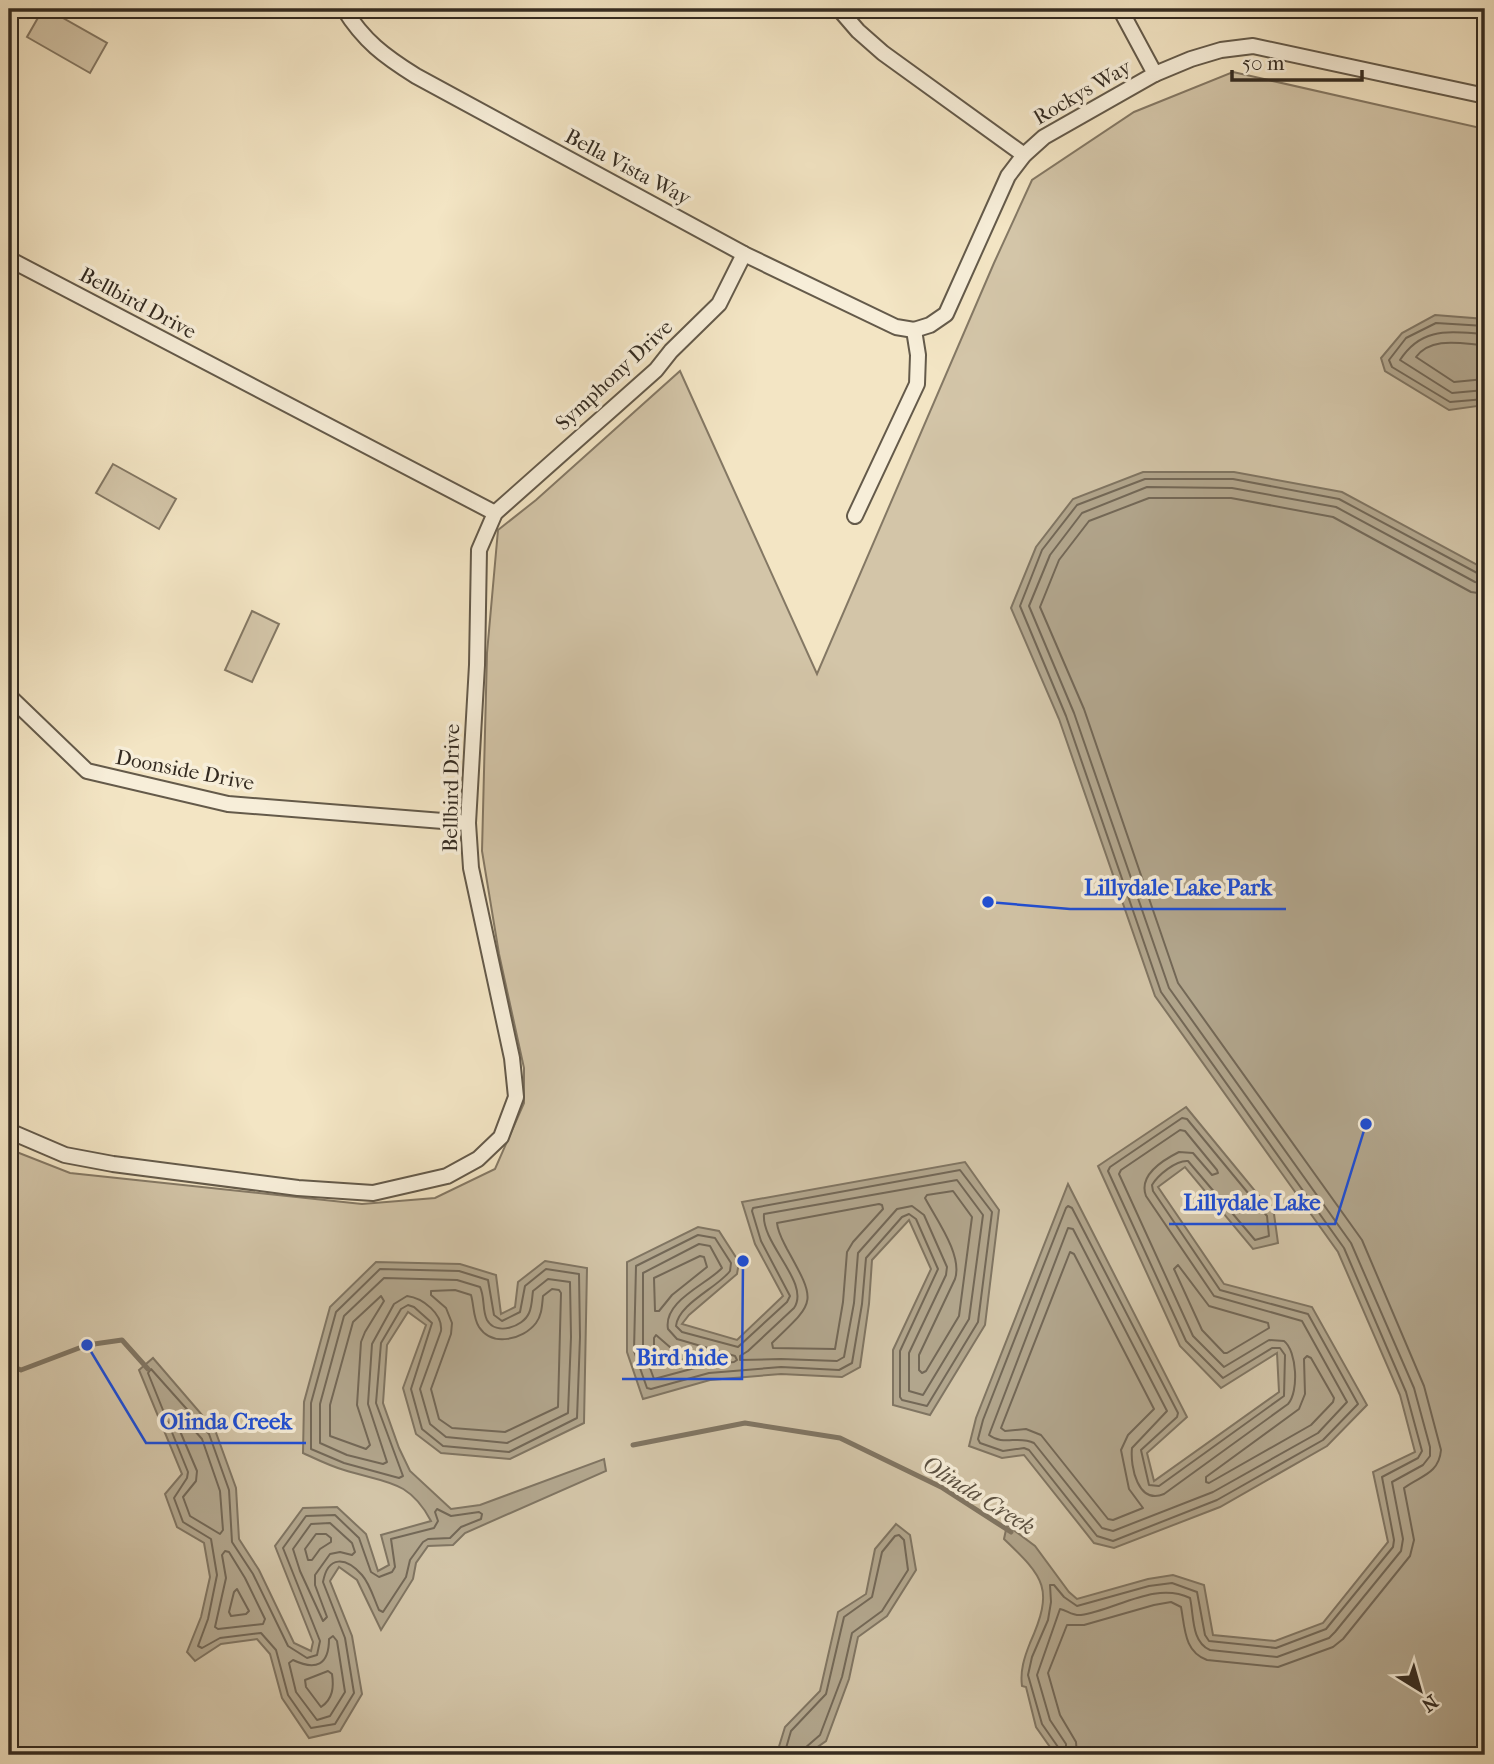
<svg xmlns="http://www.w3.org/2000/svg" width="1494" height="1764" font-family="'IM FELL French Canon',serif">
	<rect width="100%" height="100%" fill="#f3e5c4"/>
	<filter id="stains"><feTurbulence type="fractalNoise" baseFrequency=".00286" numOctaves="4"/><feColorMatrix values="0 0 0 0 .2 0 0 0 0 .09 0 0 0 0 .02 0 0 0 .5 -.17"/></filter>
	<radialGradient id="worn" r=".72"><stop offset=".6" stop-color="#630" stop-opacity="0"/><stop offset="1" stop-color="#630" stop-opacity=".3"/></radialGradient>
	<!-- green -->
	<g fill="#d3c5a8" stroke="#847864" stroke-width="2">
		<path d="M43,9h4l60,34 -17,30 -63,-36z"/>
		<path d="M1233,72l252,57v1626h-1476v-606l61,24 292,31 73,-6 60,-29 29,-66v-35l-25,-114 -17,-103 5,-198 11,-123 38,-30 144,-129 137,303 177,-411 38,-83 102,-68z"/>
		<path d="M113,464l63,35 -17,30 -63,-36z"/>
		<path d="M252,611l27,13 -27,58 -27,-12z"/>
	</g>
	<!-- water -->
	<g fill="#b2a68d" stroke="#807562" stroke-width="2">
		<path d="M1435,315l50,4v86l-36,5 -64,-39 -4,-13 21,-25z"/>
		<path d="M1143,472h91l108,20 143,77v1186h-438l5,-5 -16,-23 -10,-40 -4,-1c-2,-15 2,-28 8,-43 24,-54 15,-65 -26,-104l3,-14 28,21 34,46 8,7 71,-20 25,-4 31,10 9,50 62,6 48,-18 65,-81 -15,-70 42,-20 -15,-57 -62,-143 -183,-256 -96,-277 -48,-111 25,-61 37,-48z"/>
		<path d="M1186,1107l88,107 4,29 -25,6 -68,-82 -27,20 66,97 88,23 55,98 -40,41 -107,61 -106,41 -20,-5 -70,-88 -22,3 -33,-12 7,-28 92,-234 119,233 -40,36 7,28 125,-89 -2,-39 -56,35 -41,-42 -82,-180z"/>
		<path d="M965,1162l34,48 -14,115 -55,90 -37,-10v-55l38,-81 -22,-49 -37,40 -3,44 -9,63 -18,10 -61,-3 -71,6 -67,19 -16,-47v-90l71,-35 21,4 20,31 -2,12 -48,41 -7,9 55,16 46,-44 -28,-52 -13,-42z"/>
		<path d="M545,1261l42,7 -3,155 -74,36 -69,-6 -25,-19 -13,-46 23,-63 -18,-13 -21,33 -4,58 16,45 11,23 41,38 29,-4 124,-46 2,12 -141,62 -12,12 -25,1 -12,17 -3,16 -32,51 -24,-50 -18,-13 -9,14 22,55 10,58 -22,37 -31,7 -27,-40 -12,-44 -13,-15 -36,5 -26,17 -8,-9 14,-35 9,-40 -6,-34 -27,-16 -12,-33 17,-20 -43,-104 14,-12 62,72 21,58 3,51 20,31 35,73 17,8 2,-9 -38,-96 28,-38 34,-1 29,27 12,37 11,-6 -8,-30 50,-14c-22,-42 -46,-38 -87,-51 -14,-4 -28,-11 -41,-17l1,-51 26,-95 46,-45 84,2 36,11 5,39 14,-7 3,-25z"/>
		<path d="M896,1524l14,11 6,35 -29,46 -29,21 -9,42 -23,62 -20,14h-36l7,-2 8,-26 35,-36 18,-79 28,-18 9,-45z"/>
	</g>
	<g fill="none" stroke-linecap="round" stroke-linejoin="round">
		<!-- shore -->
		<g stroke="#736857" stroke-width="2">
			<path d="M1485,326l-49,-3 -30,15 -17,22 3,7 58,35 35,-3"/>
			<path d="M1485,334c-35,-2 -63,-8 -85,26l52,33 33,-3"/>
			<path d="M1485,345c-23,-1 -53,-9 -69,12l38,25 31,-3"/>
			<path d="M1182,1118l5,1 80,97 2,20 -14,4 -67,-79c-12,-1 -30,14 -36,24l1,6 67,99 88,24 50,90 -35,36 -106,60 -104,41 -16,-5 -68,-86 -5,-2 -21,3 -23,-8 -2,-4 5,-19 83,-212 2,-2 4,2 106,205 -1,4 -36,33 8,35 10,1 125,-90 1,-41 -5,-7h-8l-49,30 -37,-37 -78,-170 2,-4z"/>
			<path d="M1180,1130l5,1 32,39 1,3 -6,2 -19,-22 -14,-1c-16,8 -41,23 -33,44l68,100 88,25 45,81 -29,31 -105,59 -100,39 -11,-3 -68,-85c-15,-8 -31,3 -45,-8l79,-207 5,1 94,182 -35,37c-2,19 6,57 32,46l124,-90c11,-12 9,-53 -4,-63l-15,-1 -45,27 -31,-31 -74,-162 2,-4z"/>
			<path d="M960,1170l32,42 -14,110 -51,84 -25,-6 -2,-3v-46l38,-82 -22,-50 -7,-5 -7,3 -36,41 -4,46 -10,59 -13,7 -58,-3 -72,6 -58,16 -4,-1 -13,-37 2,-85 62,-31 17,3 16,25 -1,8c-13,17 -52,33 -54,55l6,6 56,15 49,-45 3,-6 -29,-55 -9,-30 1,-3z"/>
			<path d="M957,1180l26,35 -14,104 -46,76 -14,-4v-38l37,-78 1,-8 -23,-52 -12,-9 -15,3 -39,44 -4,50 -10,54 -7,4 -56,-2 -41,1v-4l8,-5 46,-43c17,-25 -33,-64 -30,-94z"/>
			<path d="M953,1191l19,26 -13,99 -33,55 -4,2 -3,-3v-15l36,-76c8,-24 -19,-60 -30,-81l2,-3z"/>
			<path d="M879,1204l3,1 1,4 -30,33 -6,10 -4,50 -8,47 -62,-1 -1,-5c44,-42 45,-40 15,-94 -4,-8 -9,-16 -10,-26z"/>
			<path d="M699,1244l11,2 12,22c-16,17 -59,33 -54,61l9,10 58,17 2,4 -3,2 -28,3 -52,14 -11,-30v-76z"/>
			<path d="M1070,1252l4,2 80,155 -26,26 -7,15 8,39 14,19 -30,12 -5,-1 -67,-84 -15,-6 -21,2 -4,-3z"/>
			<path d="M700,1256l4,1 3,10 -35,28 -13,16h-4l-1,-33z"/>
			<path d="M1178,1265l31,41 59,17 1,5 -42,25h-3l-22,-23 -28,-61z"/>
			<path d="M380,1269l79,2 29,9 6,35 8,6 18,-9 5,-26 21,-17 33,5 1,63 -3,81 -68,34 -66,-6 -21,-17 -11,-40 21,-66 -18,-16 -6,-2 -7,4 -20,34 -5,60 27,73 -4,2 -55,-15 -33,-14v-46l25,-91z"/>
			<path d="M384,1278l73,2 23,7c5,10 2,23 7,33 9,16 36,7 42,-7 3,-6 3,-15 4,-22l15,-12 22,3 1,55 -3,76 -61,30 -61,-6 -16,-13 -10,-35 21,-58c2,-17 -18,-33 -34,-35l-13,8 -22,40 -4,60 19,58 -4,2 -36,-9 -27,-12v-39l24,-88z"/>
			<path d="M552,1289l7,1 2,3 -3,114 -53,25 -53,-4 -13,-9 -8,-30 20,-55 1,-11 -6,-15 -15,-13v-4l24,-1 16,5c3,10 2,23 8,32 13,20 44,13 57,-4 6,-8 6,-18 7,-27z"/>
			<path d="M381,1296l3,5 -19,31 -4,10 -4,63 13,40 -4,4 -36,-13v-31l23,-83z"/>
			<path d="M656,1335l15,13 16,6 1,4 -28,7 -6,-17v-10z"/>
			<path d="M1307,1356l4,2 23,40 -1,4 -22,23 -102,58 -3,-1v-5l93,-68 6,-15 -1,-35z"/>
			<path d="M151,1369l58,65 20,56 3,52 21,32 35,72 19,12 10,-3 3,-14 -37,-93 23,-32 29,-1 24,23 12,34 8,5 13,-5 3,-5 -4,-28 43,-11 4,-7 -3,-9 2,-3 14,7 28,-4 3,2 -1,5 -20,8 -11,11 -22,1 -5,3 -13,18 -4,17 -23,35 -4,-2c-5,-11 -9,-26 -17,-35 -16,-18 -34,-20 -39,7l22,56 9,55 -19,31 -24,4 -23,-33 -12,-45 -15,-17 -41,5 -18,10 -4,-2 10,-27 9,-44 -6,-36 -28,-17 -9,-24 13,-20 1,-6 -40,-99z"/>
			<path d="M175,1412l4,1 23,26 18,52 3,39 -3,4 -30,-18 -7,-19 13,-16 1,-10 -23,-54z"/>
			<path d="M330,1523l22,20 3,9 -3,3 -12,-3 -10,2 -15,21v10l12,32 -4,4 -23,-50 -7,-22 18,-25z"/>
			<path d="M326,1534l5,4v4l-11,7 -8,11h-4l-3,-11 11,-15z"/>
			<path d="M225,1551l4,1 16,26 20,41 -2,5 -45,5 -3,-2 11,-49 -4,-23z"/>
			<path d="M237,1589l12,22 -3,3 -15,2 -2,-4 5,-20z"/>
			<path d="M333,1636l4,5 8,51 -15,24 -13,4 -21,-28 -7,-29 4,-3c23,11 36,5 36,-21z"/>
			<path d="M328,1671l4,3c2,13 1,25 -11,33l-15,-20 -1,-7z"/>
			<path d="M784,1755l7,-24 35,-37 18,-77 28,-20 10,-45 13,-16 4,-1 5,5 4,30 -26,41 -30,22 -10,44 -22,58 -15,13 -2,7"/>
			<path d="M1057,1755l1,-8 -16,-23 -14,-49 4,-18 16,-37 3,-18 -1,-17h4l10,12 13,9 72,-20 23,-3 25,9 8,43 4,6 67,7 50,-19 67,-82 1,-7 -12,-63 36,-19 4,-7 -16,-59 -62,-144 -183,-256 -95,-276 -46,-110 22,-56 35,-45 68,-26h88l106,20 140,75 6,1"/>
			<path d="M1066,1755v-11l-16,-24 -13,-45 23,-66c7,1 12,7 21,6 35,-5 74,-34 109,-17 4,17 1,44 20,52l67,7 52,-19 6,-6 66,-81 2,-12 -11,-57 31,-17 7,-9v-9l-16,-59 -63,-145 -182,-255 -95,-275 -45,-107 21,-51 32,-42 65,-26 85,1 104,19 139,75 10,2"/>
			<path d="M1077,1755l-1,-13 -16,-27 -12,-42 19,-48h17l70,-20 17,-3 10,5c4,21 3,45 26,53l71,7 55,-20 10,-8 67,-83 4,-16 -10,-52c16,-12 35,-14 37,-38l-17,-64 -62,-146 -184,-257 -94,-274 -44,-102 19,-47 30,-39 60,-23h82l102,19 138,75 14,2"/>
		</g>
		<!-- stream -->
		<g stroke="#807562" stroke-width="5">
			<path d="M9,1365l12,5 66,-25 35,-5 26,29"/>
			<path d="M633,1445l112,-22 95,15 101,49 70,45"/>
		</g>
		<!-- street casing -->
		<g stroke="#645a4a" stroke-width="18">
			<g id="street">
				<path d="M344,9c20,32 40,47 72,67l328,178 152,73 18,3"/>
				<path d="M839,9l19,22 25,22 141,102"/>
				<path d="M1120,9l35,65"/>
				<path d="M9,259l486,254"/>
				<path d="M855,516l62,-132 1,-29 -4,-25 16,-5 16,-11 62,-138 16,-21 20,-18 111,-63 36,-15 30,-9 32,-4 228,49 4,-1"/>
				<path d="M9,696l78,75 141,33 240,19"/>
				<path d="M9,1131l56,24 48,9 185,24 75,5 74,-17 31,-17 23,-22 15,-40 -4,-39 -41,-190 -3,-45 9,-158 2,-115 16,-37 161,-143 15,-19 48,-47 25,-50"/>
			</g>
		</g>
		<!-- street -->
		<use href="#street" stroke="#f7eed9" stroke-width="14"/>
	</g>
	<g text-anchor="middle" stroke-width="7" stroke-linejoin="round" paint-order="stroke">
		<!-- street labels -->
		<g font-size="21" fill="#342b21" stroke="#f7eed9">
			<text transform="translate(1082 92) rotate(-30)" y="7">Rockys Way</text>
			<text transform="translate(628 167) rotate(28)" y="7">Bella Vista Way</text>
			<text transform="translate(138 303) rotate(28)" y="7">Bellbird Drive</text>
			<text transform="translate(614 375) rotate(-43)" y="7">Symphony Drive</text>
			<text transform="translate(185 770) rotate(11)" y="7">Doonside Drive</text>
			<text transform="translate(451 788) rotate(-89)" y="7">Bellbird Drive</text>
		</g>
		<!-- water labels -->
		<g font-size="23" font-style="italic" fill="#5a5041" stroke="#f7eed9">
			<text transform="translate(979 1495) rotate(32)" y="8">Olinda Creek</text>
		</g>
	</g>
	<!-- callouts -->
	<path fill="none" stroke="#1d4ed8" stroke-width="2.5" d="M988 902L1070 909H1286M1366 1124L1335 1224H1169M743 1261L742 1379H622M87 1345L146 1443H306"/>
	<g fill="#1d4ed8" stroke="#f7eed9" stroke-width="2.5">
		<circle cx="988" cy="902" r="7"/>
		<circle cx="1366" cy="1124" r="7"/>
		<circle cx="743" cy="1261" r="7"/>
		<circle cx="87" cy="1345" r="7"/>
	</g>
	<g font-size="23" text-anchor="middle" font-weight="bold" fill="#1d4ed8" stroke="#f7eed9" stroke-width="7" stroke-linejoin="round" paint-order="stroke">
		<text x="1178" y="895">Lillydale Lake Park</text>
		<text x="1252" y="1210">Lillydale Lake</text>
		<text x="682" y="1365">Bird hide</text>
		<text x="226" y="1429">Olinda Creek</text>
	</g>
	<!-- margin -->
	<rect width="1494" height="1764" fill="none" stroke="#f3e5c4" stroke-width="35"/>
	<rect x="10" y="10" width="1473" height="1743" fill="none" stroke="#342b21" stroke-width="3.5"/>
	<rect x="18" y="18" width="1459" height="1729" fill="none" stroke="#342b21" stroke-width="2"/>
	<!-- north arrow -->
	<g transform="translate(1420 1690) rotate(143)" stroke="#f7eed9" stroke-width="5" paint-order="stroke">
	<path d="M0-5L12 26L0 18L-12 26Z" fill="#342b21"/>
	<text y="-10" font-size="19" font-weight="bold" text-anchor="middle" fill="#342b21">N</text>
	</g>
	<!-- scale -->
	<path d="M1232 70v10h130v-10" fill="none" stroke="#342b21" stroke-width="3.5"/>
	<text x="1242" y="70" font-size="21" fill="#342b21" stroke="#f7eed9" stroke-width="5" paint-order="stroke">50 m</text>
	<rect width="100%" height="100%" filter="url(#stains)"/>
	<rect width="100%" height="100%" fill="url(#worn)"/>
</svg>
